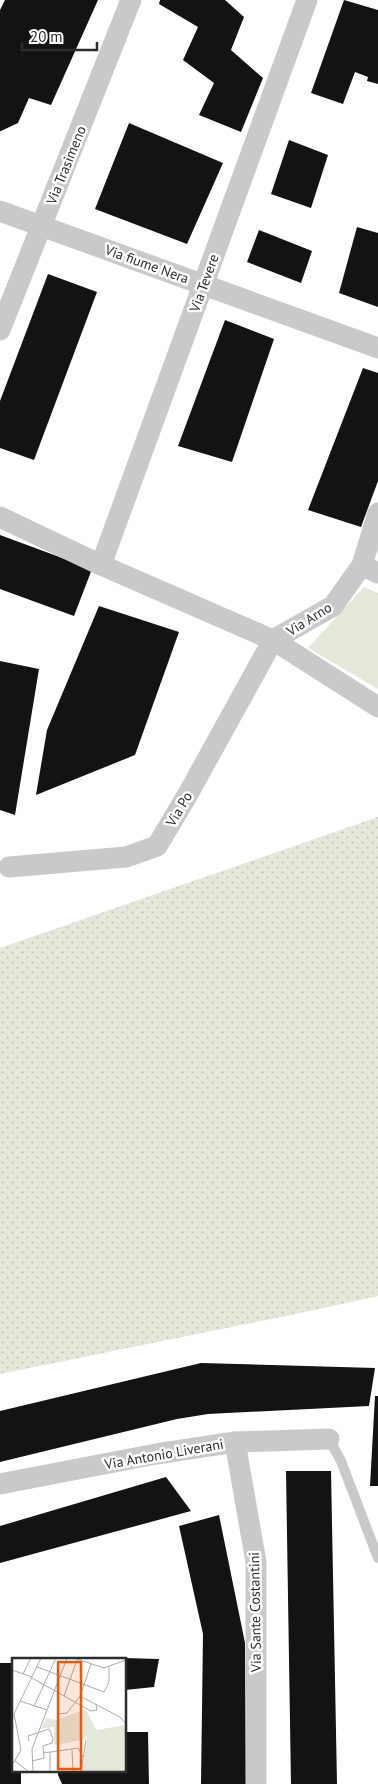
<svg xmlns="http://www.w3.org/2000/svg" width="378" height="1784" font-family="'PT Sans',sans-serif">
	<defs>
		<pattern id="grass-dots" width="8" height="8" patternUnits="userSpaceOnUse" patternTransform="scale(1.25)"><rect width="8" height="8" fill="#e3e8db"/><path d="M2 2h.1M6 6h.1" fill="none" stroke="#c3c7bc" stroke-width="1.8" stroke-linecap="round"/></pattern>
	</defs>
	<rect width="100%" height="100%" fill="#fff"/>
	<!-- grass -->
	<path fill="url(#grass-dots)" d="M378,817v479l-87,19 -291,59v-426z"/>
	<!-- park -->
	<path fill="#e3e8db" d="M364,587l14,6v96l-70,-41z"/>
	<!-- building -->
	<g fill="#131313">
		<path d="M5,0h93l-47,105 -22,-7 -11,25 -17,8h-1v-121z"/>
		<path d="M160,0h65l19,17 -13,33 32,28 -22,54 -42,-17 15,-32 -31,-23 15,-33 -39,-23z"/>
		<path d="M344,0l34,10v74l-11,-3 1,-4 -13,-5 -12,32 -32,-11z"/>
		<path d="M129,123l94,40 -36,81 -92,-35z"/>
		<path d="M289,140l39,15 -17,53 -40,-14z"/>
		<path d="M357,227l21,6v74l-39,-14z"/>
		<path d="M259,230l53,21 -11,32 -54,-21z"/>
		<path d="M48,274l49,18 -63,168 -34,-12v-47z"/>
		<path d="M225,320l49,19 -42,123 -54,-16z"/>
		<path d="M363,368l15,5v108l-17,46 -53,-17z"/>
		<path d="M0,535l92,34 -18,47 -74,-27z"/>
		<path d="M99,606l80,26 -44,123 -99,40 11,-65z"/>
		<path d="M0,661l39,8 -24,146 -15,-5z"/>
		<path d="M201,1363l174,5 -6,38 -161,8 -31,5 -177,43v-51z"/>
		<path d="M375,1396h3v90h-8z"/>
		<path d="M286,1471h45l6,313h-46z"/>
		<path d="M166,1477l25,34 -191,52v-37z"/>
		<path d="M219,1515l26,128 1,141h-45l2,-150 -24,-108z"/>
		<path d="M125,1658l34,1 -5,28 -29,3z"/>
		<path d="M0,1663h14v107h7v14h-21z"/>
		<path d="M125,1732h23l1,52h-87l-4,-9v-5h67z"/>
	</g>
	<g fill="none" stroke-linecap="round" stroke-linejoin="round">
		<!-- lane -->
		<path stroke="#c9c9c9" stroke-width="10" d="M329,1439l12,22 37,97"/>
		<!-- street -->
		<g stroke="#c9c9c9" stroke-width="21">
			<path d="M0,211l378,137"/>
			<path d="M0,330l131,-330"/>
			<path d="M0,517l101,48 172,75 105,67"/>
			<path d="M101,565l206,-565"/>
			<path d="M362,565l16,8"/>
			<path d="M273,640l60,-34 29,-41 16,-52"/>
			<path d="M9,867l117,-10 31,-11 31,-52 85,-154"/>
			<path d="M235,1442l21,120v222"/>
			<path d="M0,1484l156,-30 79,-12 94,-3"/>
		</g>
	</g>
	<g text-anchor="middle" stroke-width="5" stroke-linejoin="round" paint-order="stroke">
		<!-- street labels -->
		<g font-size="14" fill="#2c2c2c" stroke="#fff">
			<text transform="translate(66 165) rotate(-68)" y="5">Via Trasimeno</text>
			<text transform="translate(147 264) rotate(20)" y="5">Via fiume Nera</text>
			<text transform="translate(204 283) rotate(-70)" y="5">Via Tevere</text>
			<text transform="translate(309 619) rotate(-32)" y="5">Via Arno</text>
			<text transform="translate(179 809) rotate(-60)" y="5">Via Po</text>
			<text transform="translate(164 1454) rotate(-10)" y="5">Via Antonio Liverani</text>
			<text transform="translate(255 1612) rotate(-91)" y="5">Via Sante Costantini</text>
		</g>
	</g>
	<!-- overview -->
	<g transform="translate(12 1658)">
		<rect width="114" height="114" fill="#fff"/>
		<path d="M74,51l10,21 30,-5v47h-44l5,-33 -33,6v-18l-13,2 5,-11 10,2z" fill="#e3e8db"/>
		<path fill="none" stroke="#ababab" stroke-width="1" d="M62,0l30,10 22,-8M25,9l67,25 5,-10v-15M0,12l20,7M11,16l8,-16M20,20l59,33 6,-1 -1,-6M52,38l13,-36M68,38l40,21 6,7M8,43l27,9M22,48l22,-48M47,56l8,-1 13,-17 11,-32M17,83l-1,-5 21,-7 4,9 -1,5 -9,3 1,12 -12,3M60,91l1,23M32,95l34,-5 5,9M38,95v19M3,103l14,11M0,107l9,-15 -7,-36 27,-56M21,114l-1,-23 35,-91M69,114l5,-32"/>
		<path fill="#e8590c" fill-opacity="0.15" stroke="#e8590c" stroke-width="2.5" d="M46,4h23v107h-23z"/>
		<rect width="114" height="114" fill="none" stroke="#2c2c2c" stroke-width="2.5"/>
	</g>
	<!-- scale -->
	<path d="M22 42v8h75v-8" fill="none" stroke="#2c2c2c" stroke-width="2.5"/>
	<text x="30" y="42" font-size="15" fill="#2c2c2c" stroke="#ffffff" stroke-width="4" paint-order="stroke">20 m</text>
</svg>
